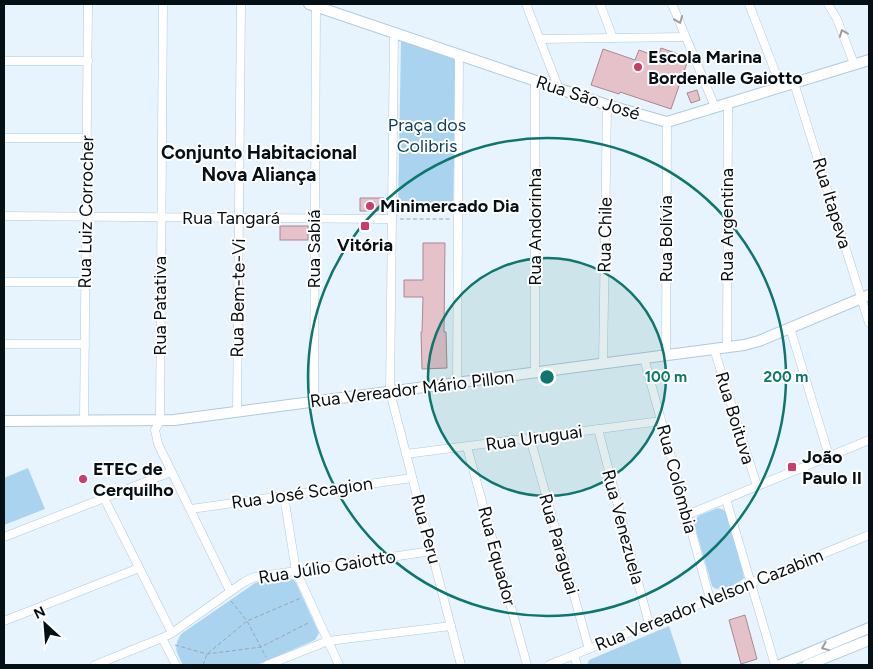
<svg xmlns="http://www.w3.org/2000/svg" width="873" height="669" font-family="Figtree,sans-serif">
	<rect width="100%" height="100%" fill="#e8f4fd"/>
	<!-- green -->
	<g fill="#aad3f0">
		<path d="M401,41l55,19 -3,151h-55z"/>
		<path d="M28,468l17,41 -41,16v-47z"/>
		<path d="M718,508l6,2 3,5 15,54 2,9c-8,7 -17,10 -28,11l-4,-3 -18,-63 4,-7z"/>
		<path d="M289,578l5,2 2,3 23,50 -4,7 -58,25h-74c-7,-14 -10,-17 -2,-31l74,-51 10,-3z"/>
		<path d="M669,626l13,39h-95l2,-5z"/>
	</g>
	<!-- building -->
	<g fill="#e5c1c9" stroke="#aa888f">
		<path d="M661,48l23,8 -2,5 5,2 -16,46 -51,-17 -1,2 -28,-9 12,-36 32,11 4,-10 19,7z"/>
		<path d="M697,90l3,10 -9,3 -4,-10z"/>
		<path d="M360,198h24v4l-6,9h-18z"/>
		<rect x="280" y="226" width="28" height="14"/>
		<path d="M423,243h22l-1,89h2l1,36 -25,1 -1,-37h1l1,-35h-19v-17h19z"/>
		<path d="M745,615l12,44 -16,5 -12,-44z"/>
	</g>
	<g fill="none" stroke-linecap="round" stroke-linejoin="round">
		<!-- street casing -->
		<g stroke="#aecadf" stroke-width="9">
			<g id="street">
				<path d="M163,4l-3,417 -5,9 3,14 72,147"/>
				<path d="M526,4l33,85"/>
				<path d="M600,4l13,34"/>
				<path d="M672,4l43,103"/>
				<path d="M749,4l32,83"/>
				<path d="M828,4l9,15 17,45"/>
				<path d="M394,33l-4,359 71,273"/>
				<path d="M540,39l145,-2"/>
				<path d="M4,61h84"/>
				<path d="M535,81v292"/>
				<path d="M794,83l75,240"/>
				<path d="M4,138h83"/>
				<path d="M4,216l388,3"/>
				<path d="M4,282h81"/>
				<path d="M790,328l39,128"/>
				<path d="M4,344h81"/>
				<path d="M727,348l1,-245"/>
				<path d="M714,349l43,137"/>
				<path d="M666,356l1,-234"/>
				<path d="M644,358l66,241"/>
				<path d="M603,364l4,-259"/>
				<path d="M457,383l2,-329"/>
				<path d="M314,402l2,-396"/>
				<path d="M237,412l4,-408"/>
				<path d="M84,421l4,-417"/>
				<path d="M598,429l51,195"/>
				<path d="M530,438l59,211"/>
				<path d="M467,447l60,218"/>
				<path d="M406,454l255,-33"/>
				<path d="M284,496l12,75 43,94"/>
				<path d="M104,498l68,135"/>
				<path d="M726,499l49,166"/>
				<path d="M191,509l221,-31"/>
				<path d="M687,515l182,-75"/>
				<path d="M4,537l167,-65"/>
				<path d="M4,621l135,-53"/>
				<path d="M162,638l14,27"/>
				<path d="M574,655l3,10"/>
				<path d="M95,665l67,-27 10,-5 72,-51 11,-5 177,-26"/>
				<path d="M267,665l61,-24 123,-15"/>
				<path d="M549,665l320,-130"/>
			</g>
		</g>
		<!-- secondary casing -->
		<g stroke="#aecadf" stroke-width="12">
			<g id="secondary">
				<path d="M309,4l298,101 60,17 202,-62"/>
				<path d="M4,421l170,-1 570,-75 15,-4 110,-46"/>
				<path d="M780,665l89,-37"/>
				<path d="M807,665l62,-25"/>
			</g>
		</g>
		<!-- path -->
		<g stroke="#9aa5ae" stroke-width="1" stroke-dasharray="4 2.5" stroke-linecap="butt">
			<path d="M400,219h51"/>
			<path d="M231,601l16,20 19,36"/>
			<path d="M175,645l32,9 54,-7 49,-25"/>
			<path d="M203,665l4,-11 40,-33 54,-23"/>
		</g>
		<!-- street -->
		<use href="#street" stroke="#fff" stroke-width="8"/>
		<!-- secondary -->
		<use href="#secondary" stroke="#fff" stroke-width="10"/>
	</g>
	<!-- one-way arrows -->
	<defs><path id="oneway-chevron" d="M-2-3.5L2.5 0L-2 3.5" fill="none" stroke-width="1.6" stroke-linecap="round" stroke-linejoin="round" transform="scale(1.25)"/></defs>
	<g stroke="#9b9fa2">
		<use href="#oneway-chevron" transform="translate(679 20) rotate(68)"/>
		<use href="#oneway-chevron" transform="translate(843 33) rotate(-111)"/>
		<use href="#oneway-chevron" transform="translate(825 647) rotate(158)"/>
	</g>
	<!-- distance rings -->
	<circle cx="547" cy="377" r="119" fill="#0f766e" fill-opacity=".12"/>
	<g fill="none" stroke="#0f766e" stroke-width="2.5">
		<circle cx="547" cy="377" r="119"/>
		<circle cx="547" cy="377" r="239"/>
	</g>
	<!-- markers -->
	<g fill="#c93d6d" stroke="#fff" stroke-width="2">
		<circle cx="638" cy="67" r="5"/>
		<circle cx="370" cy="206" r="5"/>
		<rect x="360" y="221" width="10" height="10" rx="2.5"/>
		<rect x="787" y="462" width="10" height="10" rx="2.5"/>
		<circle cx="83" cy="479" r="5"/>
	</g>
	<g text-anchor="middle" stroke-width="4" stroke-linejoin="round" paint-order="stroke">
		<!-- poi labels -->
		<g font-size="18" font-weight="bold" fill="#050f16" stroke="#fff" text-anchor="start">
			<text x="648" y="63">Escola Marina<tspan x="648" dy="21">Bordenalle Gaiotto</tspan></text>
			<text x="380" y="212">Minimercado Dia</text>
			<text x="365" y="251" text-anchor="middle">Vitória</text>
			<text x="802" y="463">João<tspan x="802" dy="21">Paulo II</tspan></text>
			<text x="93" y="475">ETEC de<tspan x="93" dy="21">Cerquilho</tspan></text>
		</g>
		<!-- street labels -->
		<g font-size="18" fill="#050f16" stroke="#fff">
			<text transform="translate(588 98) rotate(18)" y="6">Rua São José</text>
			<text transform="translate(832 203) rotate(73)" y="6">Rua Itapeva</text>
			<text transform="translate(86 212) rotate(-89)" y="6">Rua Luiz Corrocher</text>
			<text x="231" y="224">Rua Tangará</text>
			<text transform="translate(727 225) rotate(-90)" y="6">Rua Argentina</text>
			<text transform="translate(535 227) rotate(-90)" y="6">Rua Andorinha</text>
			<text transform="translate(605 235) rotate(-89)" y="6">Rua Chile</text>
			<text transform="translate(666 239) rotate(-90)" y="6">Rua Bolívia</text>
			<text transform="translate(314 249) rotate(-90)" y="6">Rua Sabiá</text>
			<text transform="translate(238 298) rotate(-89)" y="6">Rua Bem-te-Vi</text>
			<text transform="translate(160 306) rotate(-90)" y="6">Rua Patativa</text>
			<text transform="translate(412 389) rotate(-7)" y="6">Rua Vereador Mário Pillon</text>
			<text transform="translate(735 418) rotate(73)" y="6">Rua Boituva</text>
			<text transform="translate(534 438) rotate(-8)" y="6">Rua Uruguai</text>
			<text transform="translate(677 479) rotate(75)" y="6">Rua Colômbia</text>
			<text transform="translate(302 493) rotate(-8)" y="6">Rua José Scagion</text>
			<text transform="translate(623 527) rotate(75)" y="6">Rua Venezuela</text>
			<text transform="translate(426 529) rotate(75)" y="6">Rua Peru</text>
			<text transform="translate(559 544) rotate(74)" y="6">Rua Paraguai</text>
			<text transform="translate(497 556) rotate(75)" y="6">Rua Equador</text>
			<text transform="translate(327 567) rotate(-9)" y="6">Rua Júlio Gaiotto</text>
			<text transform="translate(709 600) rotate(-22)" y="6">Rua Vereador Nelson Cazabim</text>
		</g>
		<!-- park labels -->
		<g font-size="18" fill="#0a3d5b" stroke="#fff">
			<text x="427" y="131">Praça dos<tspan x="427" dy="21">Colibris</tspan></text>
		</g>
		<!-- neighbourhood labels -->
		<g font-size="19" font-weight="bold" fill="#050f16" stroke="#fff">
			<text x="259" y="159">Conjunto Habitacional<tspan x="259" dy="22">Nova Aliança</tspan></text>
		</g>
	</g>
	<circle cx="547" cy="377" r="8" fill="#0f766e" stroke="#fff" stroke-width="2.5"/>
	<g font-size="15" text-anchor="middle" font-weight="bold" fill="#0f766e" stroke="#fff" stroke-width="4" stroke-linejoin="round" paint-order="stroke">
		<text x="666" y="382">100 m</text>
		<text x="786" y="382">200 m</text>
	</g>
	<!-- border -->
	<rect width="873" height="669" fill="none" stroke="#050f16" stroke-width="10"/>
	<!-- north arrow -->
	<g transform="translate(45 624) rotate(334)" stroke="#ffffff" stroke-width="4" paint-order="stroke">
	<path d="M0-4L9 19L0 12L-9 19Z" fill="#050f16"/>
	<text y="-8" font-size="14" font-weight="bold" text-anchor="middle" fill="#050f16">N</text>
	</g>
</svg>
